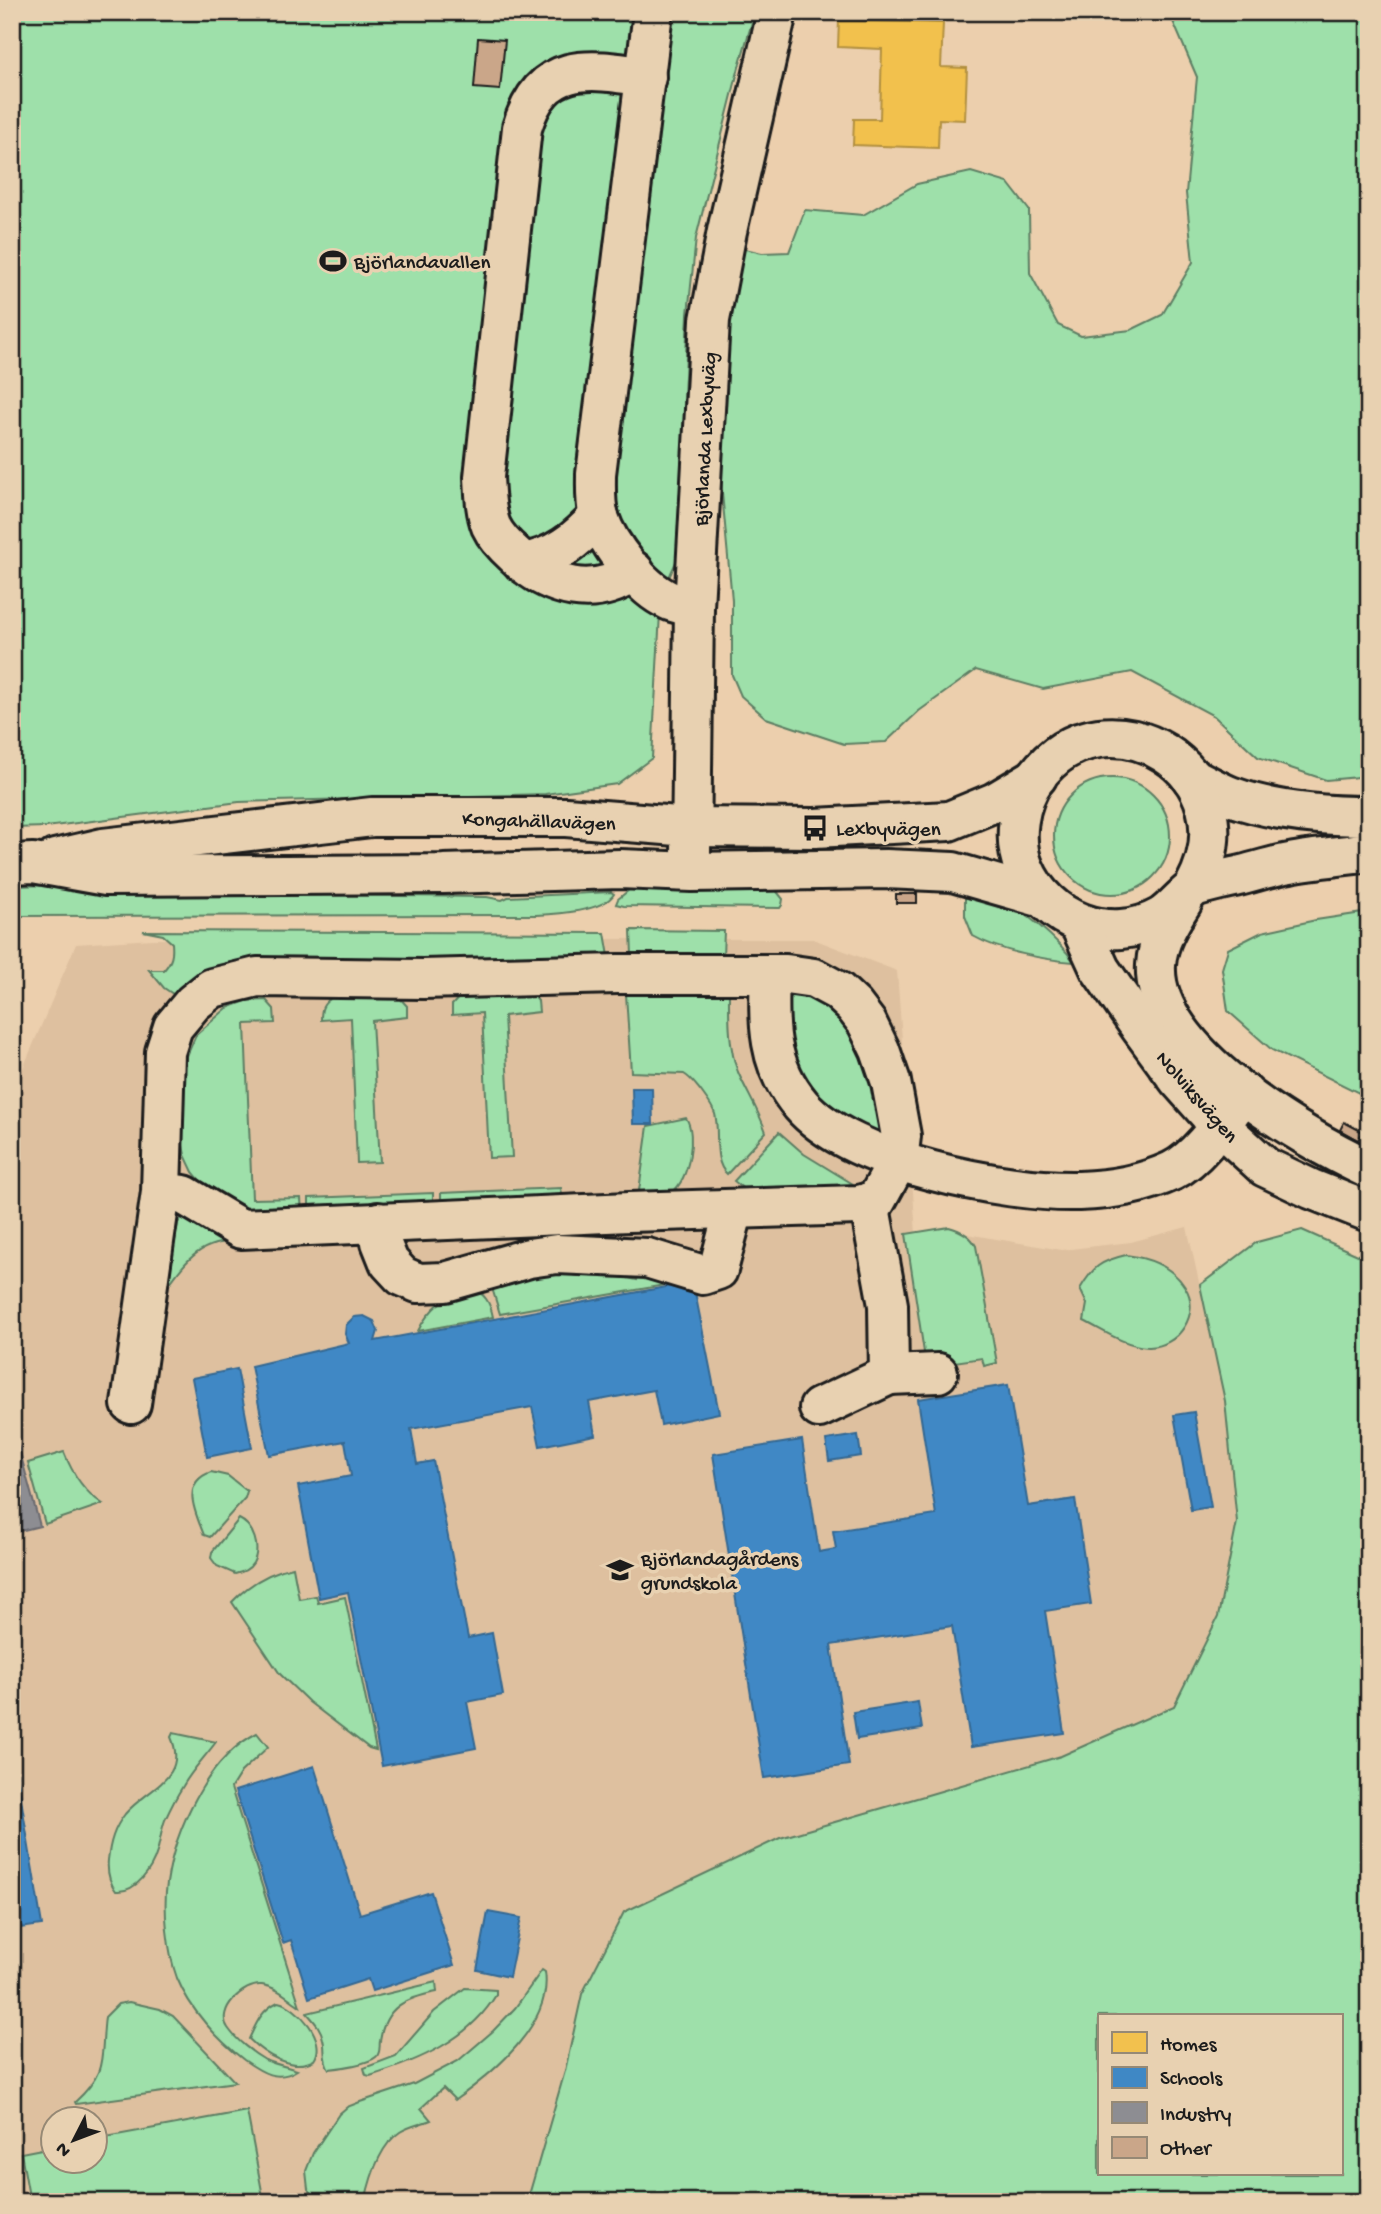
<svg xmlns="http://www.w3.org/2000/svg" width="1381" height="2214" font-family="'Gochi Hand',sans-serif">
	<rect width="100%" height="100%" fill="#eccfad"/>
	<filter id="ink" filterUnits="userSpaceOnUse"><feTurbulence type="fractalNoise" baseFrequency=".0143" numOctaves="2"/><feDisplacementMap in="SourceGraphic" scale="14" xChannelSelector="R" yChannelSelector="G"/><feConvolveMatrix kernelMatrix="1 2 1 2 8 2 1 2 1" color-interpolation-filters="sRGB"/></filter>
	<g filter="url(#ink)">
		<!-- built -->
		<path fill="#dec09f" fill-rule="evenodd" d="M153,939h660l84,32 19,263h51l95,16 69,-8 56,-15 38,174 12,121 -19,95 -44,89 -113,50 -479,238 -17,77 -38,131h-515v-1108l64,-150zM52,2120h42v42h-42z"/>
		<!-- green -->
		<g fill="#9ee0aa" stroke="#5d7e63" stroke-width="2" fill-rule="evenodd">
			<path d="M12,12h743l-15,51 -44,175 -8,76 -4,83 1,133 -4,21 -20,44 -9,163 -35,26 -72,10 -306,8 -193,25 -34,1z"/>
			<path d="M1169,12h200v764l-43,4 -68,-23 -44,-41 -82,-44 -89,17 -67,-19 -57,41 -33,31 -42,2 -78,-26 -25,-22 -9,-21v-75l-11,-118 8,-152 8,-44v-39l25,6 27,-1 16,-42 58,5 54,-31 54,-12 37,11 21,27 1,63 28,52 23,11 50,-6 31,-15 31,-53 -7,-69 11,-116z"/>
			<circle cx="1112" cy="836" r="58"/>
			<path d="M52,885l178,3 81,7 176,2 15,3 6,-3 103,-5 3,2c-11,18 -59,20 -79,21l-523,1v-30z"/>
			<path d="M774,888l9,11 -1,6 -2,3 -156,-2 -8,-2 2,-5 11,-9z"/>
			<path d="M965,889c10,3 22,5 32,9 26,11 61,41 77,64 -29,-2 -75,-11 -101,-26l-8,-20z"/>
			<path d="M1369,912v186l-97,-48 -44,-39 -6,-42 6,-20 34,-17 54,-12z"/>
			<path d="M631,930l93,1 -1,25 -91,-1z"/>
			<path d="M143,931l462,2 4,23 -433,40 -12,-8 -15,-18h15c8,-9 9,-15 8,-27l-9,-8z"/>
			<path d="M729,989c0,26 -1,58 9,83 9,21 20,37 28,60l-39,42c-15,-13 -7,-42 -12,-60 -3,-9 -10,-17 -15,-24 -5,-6 -9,-12 -16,-16l-53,-2 -5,-78 4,-4z"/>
			<path d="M529,990l9,11 1,11 -35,4 8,141 -23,1 -7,-145 -30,2v-10l11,-12z"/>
			<path d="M796,993c24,4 48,25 59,47 12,21 19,56 26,80l-2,9 -3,3 -38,-14 -47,-52 -8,-63z"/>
			<path d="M397,995l10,11v11l-35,4 8,141 -23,1 -6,-145 -30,2c0,-11 1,-16 11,-22z"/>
			<path d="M266,1000l8,9 1,14 -30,1 7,175 49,-1 1,16h-48l-46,-24 -15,-18 -8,-17 -5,-25 1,-35 5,-37 10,-23 31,-27 19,-7z"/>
			<path d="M686,1118c11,16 3,63 -14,74 -8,5 -25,4 -34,6l10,-72z"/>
			<path d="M779,1132l25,22 49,30 -3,4 -101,5 -15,-12z"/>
			<path d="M561,1188l2,14 -122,6v-15z"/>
			<path d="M433,1193v15l-124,6v-16z"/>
			<path d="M184,1214l55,27c-38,0 -51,17 -72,46l11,-64z"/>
			<path d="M949,1227c11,3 22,9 27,19l21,117 -13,3 -2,-8 -49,7 -8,-6 -19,-125z"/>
			<path d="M1302,1230l67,30v942h-842l38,-131 17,-77 42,-82 156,-74 281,-82 113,-50 44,-89 19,-95 -12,-121 -25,-116 57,-43zM1099,2016h242v158h-242z"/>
			<path d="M1126,1255c23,3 46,11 59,32 17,26 -7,61 -37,60 -23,-1 -44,-16 -64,-26l3,-17 -7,-15c13,-22 20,-28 46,-34z"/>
			<path d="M638,1269l38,14 -176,31 -8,-26c32,-11 67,-20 102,-16 14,2 29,5 43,8z"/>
			<path d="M471,1287c14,7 19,15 22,30l-75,14c9,-19 31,-41 53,-44z"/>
			<path d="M64,1452c8,21 20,40 39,52l-58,20 -17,-61z"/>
			<path d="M211,1472l17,4 19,15 -2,7 -35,39 -6,-2c-9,-23 -24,-52 7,-63z"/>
			<path d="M239,1519c15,7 22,29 14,44 -4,7 -11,9 -18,11l-18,-8 -6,-8 1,-6z"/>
			<path d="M293,1567l6,32 17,-3 2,7 27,-6 31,153 -7,-2 -60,-46 -29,-28 -48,-72c17,-18 37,-30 61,-35z"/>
			<path d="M173,1733l43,9c-11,15 -24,28 -33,44 -7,11 -13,23 -18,34 -4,11 -5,22 -8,32 -5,17 -21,41 -41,39 -7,-9 -9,-20 -8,-31 2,-18 6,-32 17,-46 22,-26 64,-35 46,-77z"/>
			<path d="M257,1733l11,14 -27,25 -10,16 69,218c-12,-8 -23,-19 -38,-21 -18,-2 -47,25 -34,43 8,12 25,25 37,32 10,4 22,7 32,10 -20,13 -36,2 -53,-10 -26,-20 -54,-50 -67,-82 -9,-24 -14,-69 -10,-95 8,-54 40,-124 90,-150z"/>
			<path d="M542,1970l3,2c8,52 -53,102 -90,128l-12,-12 -22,20 10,12c-10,4 -22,6 -31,12 -21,14 -30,46 -35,70h-17l-35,-8 -5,-5 -2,-18 7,-18 26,-39 8,-7 13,-5 54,-18 44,-23 35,-30 22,-23z"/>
			<path d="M436,1982l1,10c-31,6 -52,14 -57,49 -1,5 1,12 -4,16 -8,7 -36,11 -47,12 -7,-10 -3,-19 -6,-30 -2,-11 -9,-18 -16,-26z"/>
			<path d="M465,1988l31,2v5c-27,45 -78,66 -126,81l-4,-1 -2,-7 32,-12 38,-44z"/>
			<path d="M129,2002l31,7 13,7 62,66 -159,22 -1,-2c34,-31 25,-45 30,-85l13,-13z"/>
			<path d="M278,2002c20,4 50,38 36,58 -22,12 -49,-5 -65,-21 7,-15 12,-29 29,-37z"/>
			<path d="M247,2111l17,91h-234l-9,-49 31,-6v15h42l1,-23z"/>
		</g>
		<!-- homes -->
		<path fill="#f2c14e" stroke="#b2903f" stroke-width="2" d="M839,20l104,3 -2,44 26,1 -2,52 -26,-1 -1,29 -85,-3 1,-26h26l2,-70 -44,-2z"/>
		<!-- schools -->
		<g fill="#3f88c5" stroke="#346892" stroke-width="2">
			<path d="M632,1088h20l1,36h-20z"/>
			<path d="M693,1282l26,131 -58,12 -7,-35 -65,12 6,33 -55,11 -8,-39 -121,22 6,35 16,-3 35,177 24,-5 11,62 -36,7 9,46 -94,18 -34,-174 -29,6 -21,-112 53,-10 -6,-35 -76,14 -18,-89 98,-23 -4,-9 1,-9 8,-8 10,-1 10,5 4,10 -3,10z"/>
			<path d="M237,1369l15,79 -45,9 -15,-79z"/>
			<path d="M1008,1385l20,121 47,-7 16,105 -46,7 19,122 -93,14 -19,-121 -121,19 18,120 -85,13 -51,-324 89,-14 17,112 17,-3 -3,-18 103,-16 -18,-116z"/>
			<path d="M1194,1412l17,95 -20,3 -17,-95z"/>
			<path d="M858,1435l3,21 -32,5 -3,-21z"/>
			<path d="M918,1702l4,27 -65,10 -4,-27z"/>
			<path d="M12,1745l30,180 -30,4z"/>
			<path d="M314,1766l46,148 71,-22 23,73 -82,26 -4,-12 -59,19 -18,-58 -8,3 -48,-152z"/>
			<path d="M488,1912l33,6 -12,59 -32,-7z"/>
		</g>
		<!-- industry -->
		<path fill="#8d8d92" stroke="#6b6b6f" stroke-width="2" d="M12,1423l28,103 -28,7z"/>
		<!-- building -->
		<g fill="#caa689" stroke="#1c1c1c" stroke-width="2">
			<path d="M478,38l27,2 -5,50 -26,-2z"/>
			<rect x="896" y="894" width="21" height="9"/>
			<path d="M1344,1122l19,10 -5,8 -18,-10z"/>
		</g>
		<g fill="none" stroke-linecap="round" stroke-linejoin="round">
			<!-- minor casing -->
			<g stroke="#1c1c1c" stroke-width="44">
				<g id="minor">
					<path d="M653,12l-57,462c0,14 -1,30 3,43 9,28 42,71 69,83 8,4 18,5 26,7"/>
					<path d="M523,563c32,-5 54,-23 76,-47"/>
					<path d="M634,571c-7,5 -16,11 -24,13 -35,11 -70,-4 -95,-29 -9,-8 -19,-18 -24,-29 -6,-16 -6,-33 -7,-49l38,-349c20,-68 66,-60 124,-51"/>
					<path d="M1191,777c13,6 26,14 39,19 44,16 93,20 139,20"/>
					<path d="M691,853l3,-246 16,-287 17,-89 50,-219"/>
					<path d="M55,859l48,-11 269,-31h194l124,10 125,1 134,-7 46,-19 42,-25"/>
					<path d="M12,864l21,-1 73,13 337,-2 177,-5 72,3 194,-3 67,3 90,26"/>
					<path d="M1194,887c64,-117 -90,-204 -158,-110 -18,25 -24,62 -12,91 22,53 86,78 137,49 12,-7 27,-27 36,-31 13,-4 28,-7 41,-10 17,-4 34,-10 52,-13 26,-5 53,-7 79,-11"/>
					<path d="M1183,901c-12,19 -26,41 -27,64 -5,85 146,173 213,204"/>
					<path d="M1079,923l21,46 40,58 38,52 41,46 46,42 46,22 58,23"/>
					<path d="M770,974c-2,49 -3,91 31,131 50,58 204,88 278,86 31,-1 65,-7 93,-20 28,-14 53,-53 72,-78"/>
					<path d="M378,1222l3,20 8,20 13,14 16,7 27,-1 84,-24 28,-4 90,4 56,17 15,-5 16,-61"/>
					<path d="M889,1375l49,-2"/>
					<path d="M131,1404l30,-212 4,-140 8,-25 20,-24 19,-15 45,-11 166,2 195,-5h168l28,4 24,13 16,15 13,17 13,27 11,32 10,54 -3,25 -22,40 -18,4 -229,7 -388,17 -57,-34 -23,-3"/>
					<path d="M819,1408l70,-33 -1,-70 -19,-103"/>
				</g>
			</g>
			<!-- minor -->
			<use href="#minor" stroke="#e8d1b1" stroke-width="38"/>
		</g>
	</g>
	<!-- icons -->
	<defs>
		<g id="stadium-bare" transform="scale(2.1)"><path d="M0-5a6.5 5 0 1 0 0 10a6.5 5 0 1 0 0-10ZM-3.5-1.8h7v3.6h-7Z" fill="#1c1c1c" stroke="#e8d1b1" stroke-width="2.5" paint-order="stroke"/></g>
		<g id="bus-bare" transform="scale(2.1)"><path d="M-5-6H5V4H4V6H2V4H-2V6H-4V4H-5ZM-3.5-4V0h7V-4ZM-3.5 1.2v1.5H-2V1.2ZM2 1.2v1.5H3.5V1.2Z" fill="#1c1c1c" stroke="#e8d1b1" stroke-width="2.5" paint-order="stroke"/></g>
		<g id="school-bare" transform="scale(2.1)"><path d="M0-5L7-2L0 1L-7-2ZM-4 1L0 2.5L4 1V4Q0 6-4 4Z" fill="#1c1c1c" stroke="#e8d1b1" stroke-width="2.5" paint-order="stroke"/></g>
	</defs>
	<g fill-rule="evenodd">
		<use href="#stadium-bare" x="333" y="261"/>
		<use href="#bus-bare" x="815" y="828"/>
		<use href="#school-bare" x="620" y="1570"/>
	</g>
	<g text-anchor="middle" stroke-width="7" stroke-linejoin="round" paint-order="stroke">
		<!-- poi labels -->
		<g font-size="21" fill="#1c1c1c" stroke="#e8d1b1" text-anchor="start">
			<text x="354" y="268">Björlandavallen</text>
			<text x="836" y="835">Lexbyvägen</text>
			<text x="641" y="1565">Björlandagårdens<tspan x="641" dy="24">grundskola</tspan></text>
		</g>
		<!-- street labels -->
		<g font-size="21" fill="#1c1c1c" stroke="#e8d1b1">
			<text transform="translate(704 439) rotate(-87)" y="7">Björlanda Lexbyväg</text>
			<text transform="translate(539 820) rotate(2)" y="7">Kongahällavägen</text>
			<text transform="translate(1198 1096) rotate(49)" y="7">Nolviksvägen</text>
		</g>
	</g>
	<!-- margin -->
	<rect width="1381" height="2214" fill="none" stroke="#e8d1b1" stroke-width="42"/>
	<rect x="21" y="21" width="1339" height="2172" fill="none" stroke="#1c1c1c" stroke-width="2.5" filter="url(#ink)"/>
	<!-- legend -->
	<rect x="1098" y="2014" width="245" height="161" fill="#e8d1b1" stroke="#968975" stroke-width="2"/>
	<rect x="1112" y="2032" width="35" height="21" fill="#f2c14e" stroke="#968975" stroke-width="2"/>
	<text x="1160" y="2050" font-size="21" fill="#1c1c1c">Homes</text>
	<rect x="1112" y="2067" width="35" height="21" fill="#3f88c5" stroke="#968975" stroke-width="2"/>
	<text x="1160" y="2084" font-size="21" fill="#1c1c1c">Schools</text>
	<rect x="1112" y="2102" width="35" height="21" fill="#8d8d92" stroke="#968975" stroke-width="2"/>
	<text x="1160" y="2120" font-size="21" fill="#1c1c1c">Industry</text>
	<rect x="1112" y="2137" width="35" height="21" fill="#caa689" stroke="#968975" stroke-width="2"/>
	<text x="1160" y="2154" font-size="21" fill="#1c1c1c">Other</text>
	<!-- north arrow -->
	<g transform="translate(74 2140) rotate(228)"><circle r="33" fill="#e8d1b1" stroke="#968975" stroke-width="2"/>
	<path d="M0-5L12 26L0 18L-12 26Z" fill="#1c1c1c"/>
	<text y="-10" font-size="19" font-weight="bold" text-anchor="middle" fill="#1c1c1c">N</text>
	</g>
</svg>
